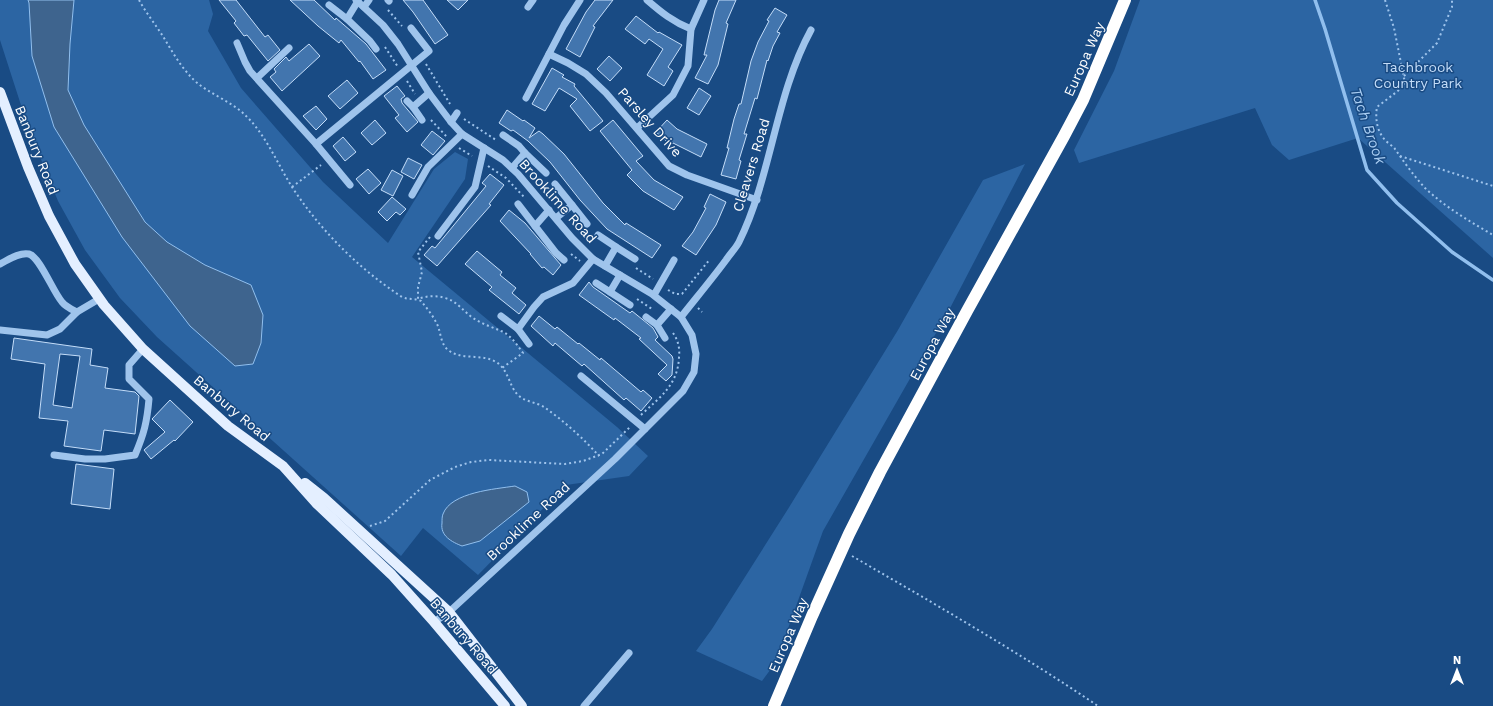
<svg xmlns="http://www.w3.org/2000/svg" width="1493" height="706" font-family="'Work Sans',sans-serif">
	<rect width="100%" height="100%" fill="#194b84"/>
	<!-- green -->
	<g fill="#2c65a3">
		<path d="M0,0h209l4,14 -5,17 33,57 82,94 65,61 46,-74 21,-17 13,7 -3,20 -53,78 205,170 31,29 -19,20 -63,9 -88,90 -55,-47 -22,28 -244,-219 -37,-39 -35,-48 -27,-49 -29,-71 -29,-90z"/>
		<path d="M1140,0h353v258l-135,-120 -69,22 -17,-15 -17,-37 -176,55 -5,-13 40,-79z"/>
		<path d="M1025,164l-77,148 -125,219 -47,131 -14,19 -66,-30 16,-22 76,-120 110,-179 85,-150z"/>
	</g>
	<!-- water -->
	<g fill="#3e648e" stroke="#91bfee">
		<path d="M28,0h46l-4,44 -2,46 16,35 61,97 22,20 38,23 46,20 12,30 -2,28 -8,21 -18,2 -45,-40 -68,-89 -68,-110 -22,-71 -3,-53z"/>
		<path d="M515,486l12,6 2,10 -49,39 -18,5c-10,-4 -22,-10 -20,-23 0,-3 0,-7 1,-9 8,-22 53,-25 72,-28z"/>
	</g>
	<g fill="none" stroke-linecap="round" stroke-linejoin="round">
		<!-- stream -->
		<path stroke="#91bfee" stroke-width="3.5" d="M1315,0l10,29 42,141 30,33 55,49 41,28"/>
	</g>
	<!-- building -->
	<g fill="#4275ae" stroke="#c4ddf9" fill-rule="evenodd">
		<path d="M219,0h17l29,37 3,-2 12,15 -12,11 -21,-26 -3,1 -10,-13 2,-2z"/>
		<path d="M290,0h24l21,20 1,-2 30,26 20,26 -13,9 -13,-18 -1,1 -18,-22 -2,3 -21,-17z"/>
		<path d="M403,0h20l25,35 -13,9 -22,-32z"/>
		<path d="M447,0h21l-10,10z"/>
		<path d="M595,0h18l-20,26 2,1 -15,30 -14,-8 20,-37z"/>
		<path d="M719,0h17l-10,23 2,1 -10,41 -10,19 -13,-6 12,-23h-3l11,-45z"/>
		<path d="M775,8l12,7 -10,17 3,1 -7,13 -5,15 -1,-1 -10,39 -2,-1 -11,36h3l-8,26 2,1 -5,18 -15,-4 8,-27h-2l7,-29 5,-15h2l10,-43 7,-19 11,-21 -2,-1z"/>
		<path d="M636,16l22,17 1,-1 23,13 -14,22 5,4 -9,15 -17,-11 16,-26 -14,-10 -4,5 -20,-15z"/>
		<path d="M309,44l11,12 -38,35 -12,-14 6,-5 -2,-3 12,-12 3,4z"/>
		<path d="M609,56l13,12 -12,13 -13,-12z"/>
		<path d="M552,68l12,7 -2,2 13,7 -1,2 29,35 -13,10 -20,-25 7,-7 -18,-11 -14,23 -13,-7z"/>
		<path d="M347,80l11,13 -18,16 -12,-13z"/>
		<path d="M397,86l8,10 -4,3 1,4 16,19 -11,10 -12,-14 4,-3 -15,-19z"/>
		<path d="M699,88l12,8 -12,19 -12,-7z"/>
		<path d="M316,106l11,13 -11,11 -13,-14z"/>
		<path d="M507,110l16,11 1,-1 11,8 -6,10 10,-7 4,3 21,20 39,49 22,22 1,-2 35,22 -9,13 -45,-29 -27,-29 -30,-38 -22,-21 -15,-11 -2,1 -12,-8z"/>
		<path d="M375,120l11,13 -14,12 -11,-12z"/>
		<path d="M613,120l30,36 -7,5 18,19 29,17 -9,13 -31,-19 -16,-16 5,-5 -32,-39z"/>
		<path d="M667,120l10,9 30,15 -6,13 -28,-14 -2,2 -15,-13z"/>
		<path d="M432,131l13,10 -12,14 -12,-10z"/>
		<path d="M343,137l13,15 -11,9 -12,-15z"/>
		<path d="M408,158l14,7 -8,14 -13,-7z"/>
		<path d="M368,169l13,14 -12,11 -13,-15z"/>
		<path d="M392,170l11,6 -10,20 -12,-6z"/>
		<path d="M490,174l14,11 -15,19 2,1 -54,61 -13,-11 8,-9 3,2 51,-62 -4,-3z"/>
		<path d="M710,194l16,8 -10,23 -20,30 -14,-9 11,-14 13,-24 -2,-1z"/>
		<path d="M392,197l14,12 -6,6 -4,-3 -9,9 -9,-9z"/>
		<path d="M509,210l16,13 36,42 -8,10 -9,-8 -2,1 -12,-14h1l-31,-33z"/>
		<path d="M477,251l25,21 -2,3 16,13 -4,5 14,12 -7,9 -30,-24 3,-3 -27,-23z"/>
		<path d="M589,282l4,5 37,26 2,-2 21,17 5,9 -3,3 17,16 1,3 -1,16 -6,6 -8,-7 9,-9 -28,-26 2,-1 -26,-20 -1,2 -35,-25z"/>
		<path d="M539,316l16,13 2,-2 21,17 1,-1 21,17 1,-2 40,34 2,-2 9,8 -11,13 -15,-13 -2,2 -40,-36 -2,2 -27,-23 -2,3 -22,-20z"/>
		<path d="M14,338l78,11 -2,16 18,3 -3,20 30,4 4,4 -4,38 -31,-4 -3,21 -37,-5 4,-25 -29,-3 6,-54 -34,-5zM60,354l20,2 -8,52 -19,-3z"/>
		<path d="M170,400l23,22 -18,19 -1,-1 -23,19 -7,-9 21,-18 -13,-13z"/>
		<path d="M76,464l38,5 -4,40 -39,-5z"/>
	</g>
	<g fill="none" stroke-linecap="round" stroke-linejoin="round">
		<!-- path -->
		<g stroke="#9fc4ec" stroke-width="2" stroke-dasharray="2 3" stroke-linecap="butt">
			<path d="M139,0c7,13 17,25 25,38 9,15 18,31 32,44 14,12 34,19 48,32 21,19 33,49 48,73 29,44 66,81 110,110 7,3 13,1 19,4 6,7 12,15 16,23 4,8 3,18 10,25 13,12 34,4 49,13 12,7 13,23 21,32 7,8 19,8 27,13 20,14 39,31 55,49"/>
			<path d="M1385,0l9,28 11,55 -2,4 -26,20c-2,12 0,25 9,34 3,3 7,5 9,8 9,13 19,27 30,39 20,19 44,33 68,47"/>
			<path d="M388,10l14,16"/>
			<path d="M385,47l13,20"/>
			<path d="M426,64l24,40"/>
			<path d="M1404,76l33,-33 15,-36v-7"/>
			<path d="M407,81l8,13"/>
			<path d="M464,119l32,21"/>
			<path d="M431,120l16,17"/>
			<path d="M459,148l13,8"/>
			<path d="M1400,156l93,30"/>
			<path d="M488,166l18,12 18,19"/>
			<path d="M292,187l29,-22"/>
			<path d="M430,237l-12,15 4,20 -4,15v12c8,-3 18,-4 27,-1 12,3 18,13 28,20 9,6 19,9 28,13 10,4 16,14 22,22l-21,15"/>
			<path d="M571,254l9,7"/>
			<path d="M636,268l17,11"/>
			<path d="M668,290l7,4h7l28,-35"/>
			<path d="M637,299l15,10"/>
			<path d="M698,308l4,4"/>
			<path d="M641,415c19,-18 37,-30 38,-58 1,-9 -1,-17 -6,-24"/>
			<path d="M370,526l15,-5 45,-41 25,-13 16,-5 18,-2 76,4 18,-3 19,-7 28,-27"/>
			<path d="M852,556c83,48 166,96 246,150"/>
		</g>
		<!-- minor -->
		<g stroke="#9fc4ec" stroke-width="7">
			<path d="M356,0l27,25 15,19 31,49 22,29 11,12 41,26 15,14 54,64 21,21 59,35 29,23 11,18 4,19 -2,18 -11,19 -68,68 -166,153 -15,10"/>
			<path d="M388,0l1,1"/>
			<path d="M647,0c14,12 26,22 44,29"/>
			<path d="M329,5l18,14 11,-18"/>
			<path d="M364,7l5,-7"/>
			<path d="M528,7l5,-7"/>
			<path d="M347,19l23,22 6,8"/>
			<path d="M237,43l8,19 5,9 66,73 113,-93 -18,-23"/>
			<path d="M549,54l19,9 18,11 20,19 63,73 18,9 70,25"/>
			<path d="M257,78l32,-30"/>
			<path d="M526,98l38,-73 16,-25"/>
			<path d="M407,101l6,6"/>
			<path d="M422,120l-9,-13 16,-14"/>
			<path d="M451,122l6,-9"/>
			<path d="M637,128l36,-33 15,-29 3,-37 13,-29"/>
			<path d="M503,135l16,11 6,7 -13,15"/>
			<path d="M316,144l34,41"/>
			<path d="M525,153l21,20"/>
			<path d="M555,184l17,21 -16,13"/>
			<path d="M412,195l16,-28 34,-33"/>
			<path d="M518,204l17,22"/>
			<path d="M572,205l15,19"/>
			<path d="M549,210l-14,16 21,27 8,7"/>
			<path d="M598,235l18,12 -11,19"/>
			<path d="M438,236l37,-49 9,-39"/>
			<path d="M616,247l19,12"/>
			<path d="M0,264c8,-4 19,-12 29,-10 11,3 24,38 33,48 4,5 9,7 15,10"/>
			<path d="M596,283l14,9 10,-17"/>
			<path d="M610,292l20,13"/>
			<path d="M654,295l20,-35"/>
			<path d="M501,316l17,13 16,-22 9,-10 30,-14 20,-24"/>
			<path d="M646,317l11,8"/>
			<path d="M681,317c15,-19 31,-38 45,-57 4,-6 10,-12 13,-18 33,-67 36,-146 72,-212"/>
			<path d="M518,329l11,15"/>
			<path d="M0,330l47,5 13,-6 17,-17 22,-13"/>
			<path d="M665,338l-8,-13 14,-16"/>
			<path d="M581,376l64,53"/>
			<path d="M54,455l31,4h20l30,-4c9,-21 12,-33 14,-56l-20,-20v-14l14,-16"/>
			<path d="M584,706l45,-53"/>
		</g>
		<!-- major -->
		<g stroke="#e4efff" stroke-width="10">
			<path d="M0,92l28,75 21,49 26,48 29,41 39,44 85,77 55,40 33,37 76,72 42,47 71,84"/>
			<path d="M305,483l19,15 125,114 73,94"/>
		</g>
		<!-- highway -->
		<path stroke="#fff" stroke-width="12" d="M774,706l38,-90 37,-82 31,-62 87,-161 97,-175 19,-36 42,-100"/>
	</g>
	<g text-anchor="middle" stroke-width="3" stroke-linejoin="round" paint-order="stroke">
		<!-- street labels -->
		<g font-size="14" fill="#fff" stroke="#194b84">
			<text transform="translate(1084 59) rotate(-66)" y="5">Europa Way</text>
			<text transform="translate(650 122) rotate(48)" y="5">Parsley Drive</text>
			<text transform="translate(37 150) rotate(68)" y="5">Banbury Road</text>
			<text transform="translate(751 165) rotate(-73)" y="5">Cleavers Road</text>
			<text transform="translate(558 201) rotate(48)" y="5">Brooklime Road</text>
			<text transform="translate(932 344) rotate(-62)" y="5">Europa Way</text>
			<text transform="translate(232 408) rotate(40)" y="5">Banbury Road</text>
			<text transform="translate(528 521) rotate(-43)" y="5">Brooklime Road</text>
			<text transform="translate(788 635) rotate(-67)" y="5">Europa Way</text>
			<text transform="translate(464 636) rotate(49)" y="5">Banbury Road</text>
		</g>
		<!-- park labels -->
		<g font-size="14" fill="#c4ddf9" stroke="#194b84">
			<text x="1418" y="72">Tachbrook<tspan x="1418" dy="16">Country Park</tspan></text>
		</g>
		<!-- water labels -->
		<g font-size="15" font-style="italic" fill="#aacef3" stroke="#194b84">
			<text transform="translate(1368 126) rotate(71)" y="5">Tach Brook</text>
		</g>
	</g>
	<!-- north arrow -->
	<g transform="translate(1457 670)" stroke="#194b84" stroke-width="3" paint-order="stroke">
	<path d="M0-3L7 15L0 10L-7 15Z" fill="#ffffff"/>
	<text y="-6" font-size="11" font-weight="bold" text-anchor="middle" fill="#ffffff">N</text>
	</g>
</svg>
